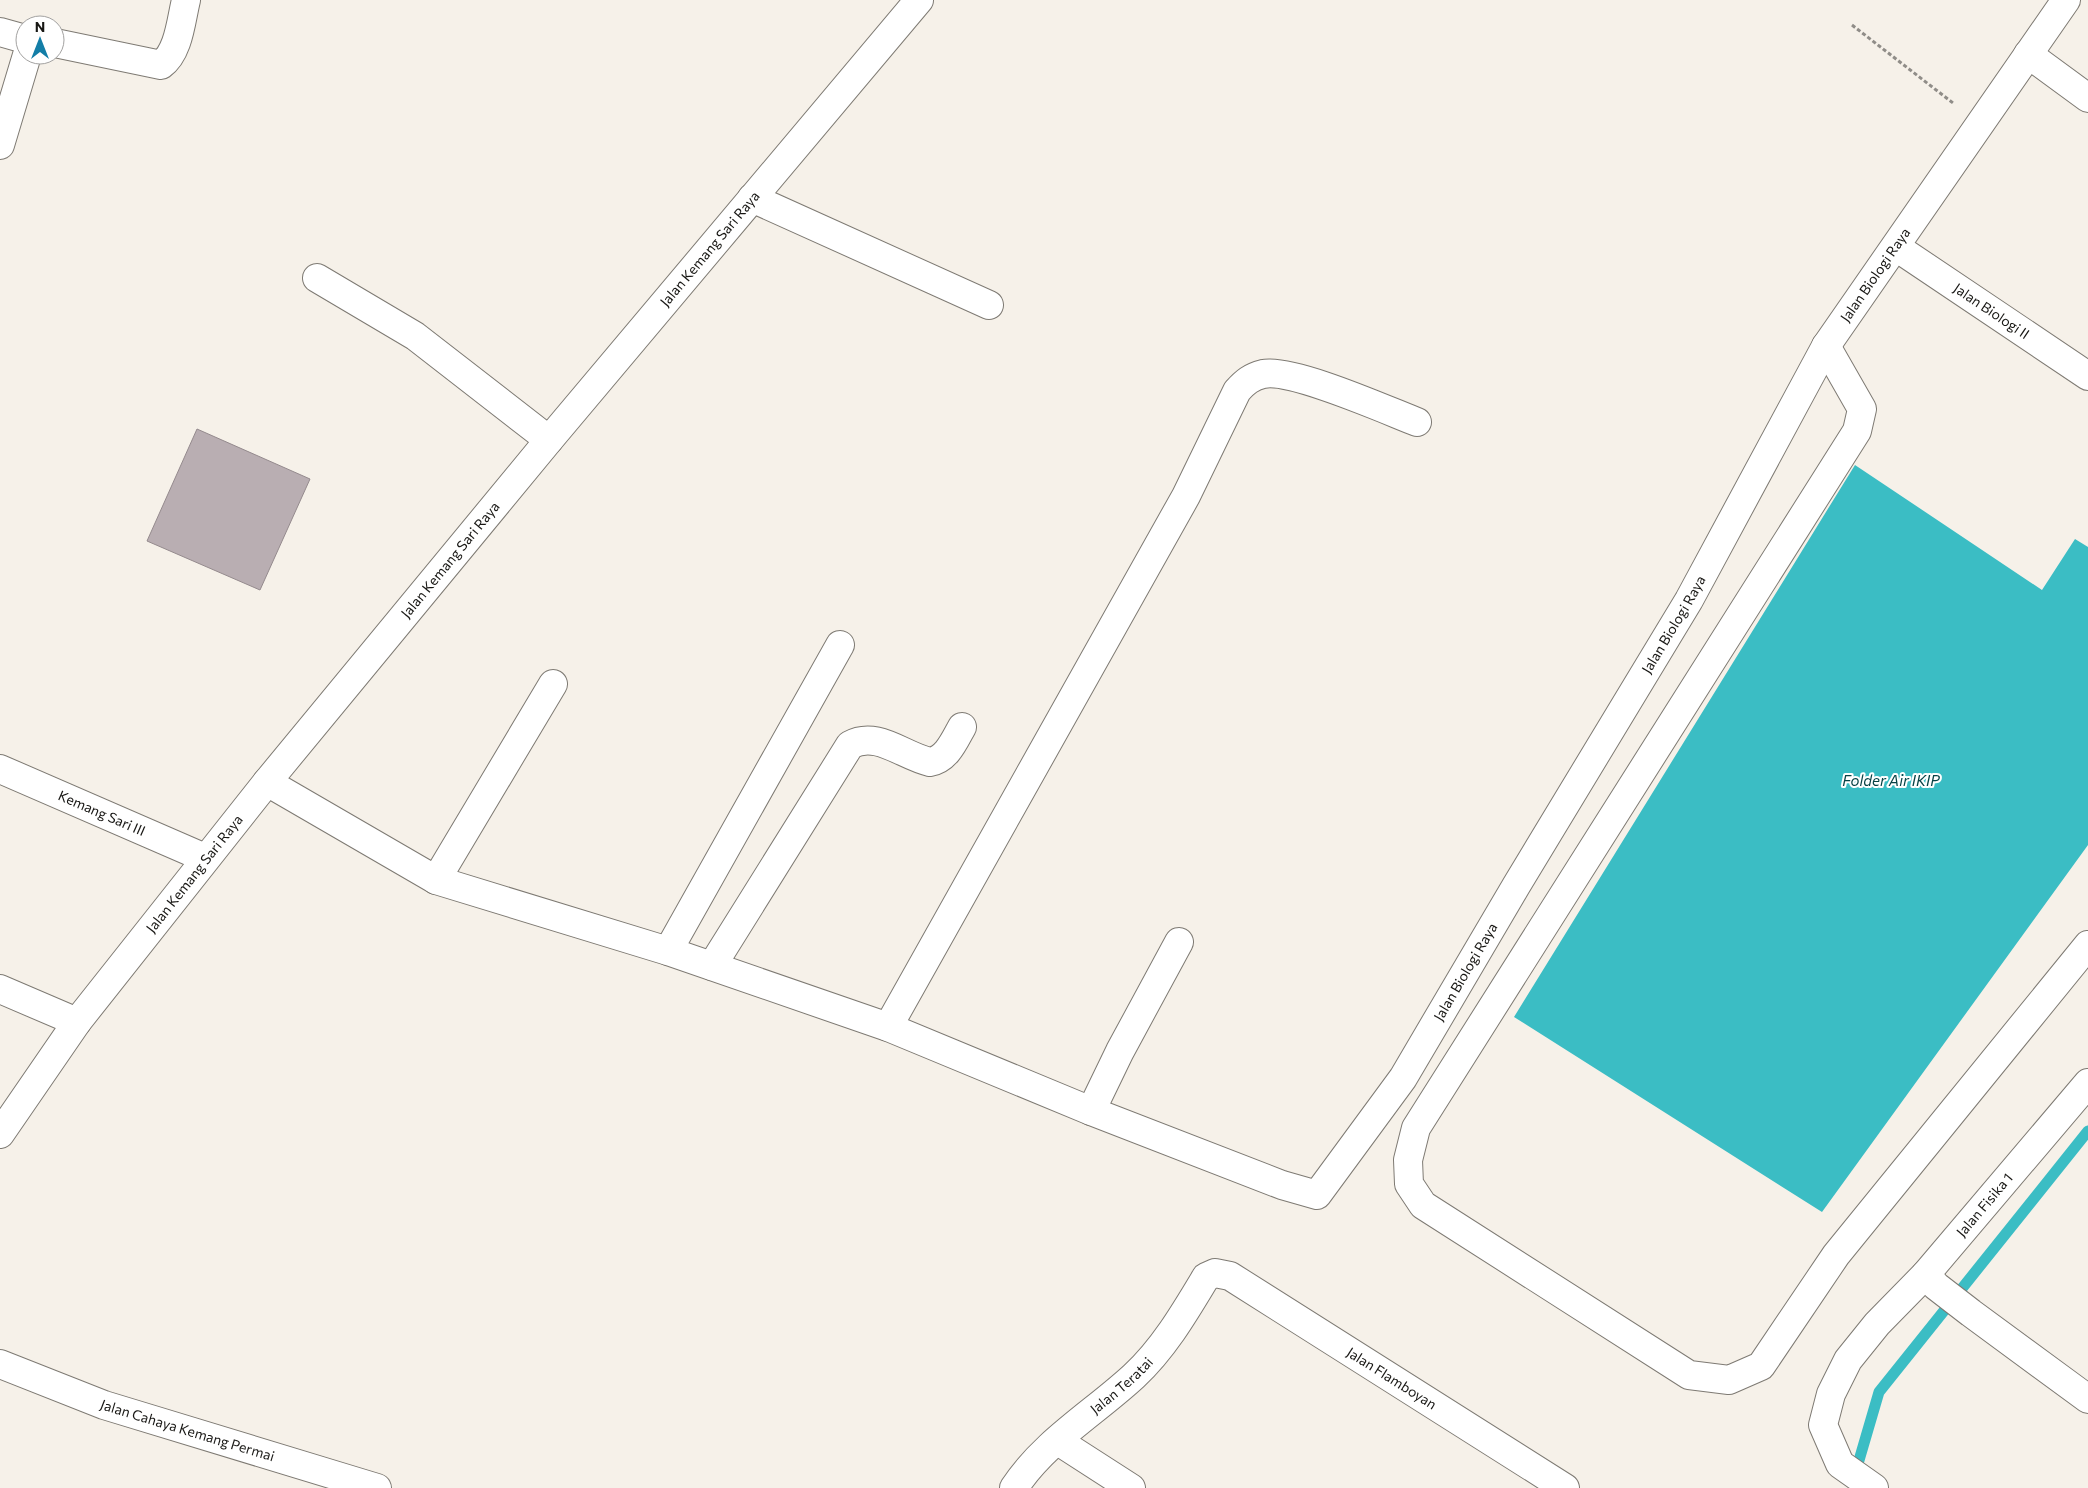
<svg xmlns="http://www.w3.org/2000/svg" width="2088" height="1488" font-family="Commissioner,sans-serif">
	<rect width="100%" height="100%" fill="#f6f1e9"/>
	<!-- water -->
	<path fill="#3bbdc4" d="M1855,465l187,125 33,-51 13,8v298l-266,367 -308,-195z"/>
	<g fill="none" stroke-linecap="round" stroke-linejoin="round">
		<!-- stream -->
		<path stroke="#3bbdc4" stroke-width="11" d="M1855,1474l24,-82 209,-261"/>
	</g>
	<!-- building -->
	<path fill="#b9aeb2" stroke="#948a8d" d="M197,429l113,50 -50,111 -113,-49z"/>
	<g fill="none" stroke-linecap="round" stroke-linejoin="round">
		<!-- minor casing -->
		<g stroke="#7e7a73" stroke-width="30">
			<g id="minor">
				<path d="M0,32l25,7"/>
				<path d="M55,43l106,22c18,-13 20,-45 25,-65"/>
				<path d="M2028,54l60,44"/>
				<path d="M0,145l27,-90"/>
				<path d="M752,198l237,107"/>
				<path id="s1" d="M1896,247l192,129"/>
				<path d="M317,278l98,58 134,104"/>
				<path d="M1826,346l36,63 -5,22 -441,697 -8,32 1,24 14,21 266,170 40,5 32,-14 75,-111 252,-310"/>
				<path id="s2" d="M0,769l205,89"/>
				<path id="s3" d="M267,782l169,98 232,71 220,76 203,84 191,74 35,10 86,-117 113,-192 173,-286 137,-254 240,-346"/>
				<path d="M436,880l117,-196"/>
				<path d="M668,951l172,-306"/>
				<path d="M712,966l138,-221c27,-15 53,11 80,17 17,-3 24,-21 32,-35"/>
				<path d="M0,989l77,33"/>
				<path d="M888,1027l298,-531 51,-105c8,-9 14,-14 26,-17 29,-6 123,36 154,48"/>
				<path d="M1091,1111l29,-60 59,-109"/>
				<path d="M1926,1274l10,12 35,27 117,86"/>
				<path id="s4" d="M0,1364l104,41 273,83"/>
				<path d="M1058,1441l73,47"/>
				<path id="s5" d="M1014,1488c30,-46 80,-75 120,-112 30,-28 51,-64 72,-99l9,-4 15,3 335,212"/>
				<path id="s6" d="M1874,1488l-34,-24 -17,-39 8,-31 17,-34 29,-36 49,-50 162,-191"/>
			</g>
		</g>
		<!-- major casing -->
		<g stroke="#7e7a73" stroke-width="30">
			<g id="major">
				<path id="s7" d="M0,1134l77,-112 190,-240 282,-342 370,-440"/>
			</g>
		</g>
		<!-- path -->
		<path stroke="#908d88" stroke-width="3" stroke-dasharray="4 2.5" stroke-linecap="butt" d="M1852,25l101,78"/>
		<!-- minor -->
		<use href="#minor" stroke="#fff" stroke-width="28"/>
		<!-- major -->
		<use href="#major" stroke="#fff" stroke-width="28"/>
	</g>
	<g text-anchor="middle" stroke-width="4" stroke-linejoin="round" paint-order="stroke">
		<!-- street labels -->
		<g font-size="14" fill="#181714" stroke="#fff">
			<text dy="5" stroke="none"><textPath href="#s7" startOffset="1135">Jalan Kemang Sari Raya</textPath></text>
			<text dy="5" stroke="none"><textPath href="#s3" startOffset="2209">Jalan Biologi Raya</textPath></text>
			<text dy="5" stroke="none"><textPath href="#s1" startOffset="115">Jalan Biologi II</textPath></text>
			<text dy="5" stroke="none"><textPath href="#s7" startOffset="730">Jalan Kemang Sari Raya</textPath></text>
			<text dy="5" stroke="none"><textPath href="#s3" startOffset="1805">Jalan Biologi Raya</textPath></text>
			<text dy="5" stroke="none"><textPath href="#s2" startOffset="111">Kemang Sari III</textPath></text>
			<text dy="5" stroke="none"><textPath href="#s7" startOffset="325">Jalan Kemang Sari Raya</textPath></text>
			<text dy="5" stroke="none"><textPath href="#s3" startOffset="1400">Jalan Biologi Raya</textPath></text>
			<text dy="5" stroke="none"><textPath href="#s6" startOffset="361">Jalan Fisika 1</textPath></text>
			<text dy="5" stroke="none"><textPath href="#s5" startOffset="504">Jalan Flamboyan</textPath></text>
			<text dy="5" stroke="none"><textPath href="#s5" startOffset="149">Jalan Teratai</textPath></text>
			<text dy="5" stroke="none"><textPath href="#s4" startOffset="199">Jalan Cahaya Kemang Permai</textPath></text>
		</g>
		<!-- water labels -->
		<g font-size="15" font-style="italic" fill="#084346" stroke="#fff">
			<text x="1891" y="786">Folder Air IKIP</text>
		</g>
	</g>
	<!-- north arrow -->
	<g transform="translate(40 40)"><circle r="24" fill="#ffffff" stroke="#a3a2a1"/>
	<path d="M0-4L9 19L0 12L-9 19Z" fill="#137ea7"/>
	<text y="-8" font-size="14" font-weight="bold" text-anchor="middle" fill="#181714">N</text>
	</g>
</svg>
